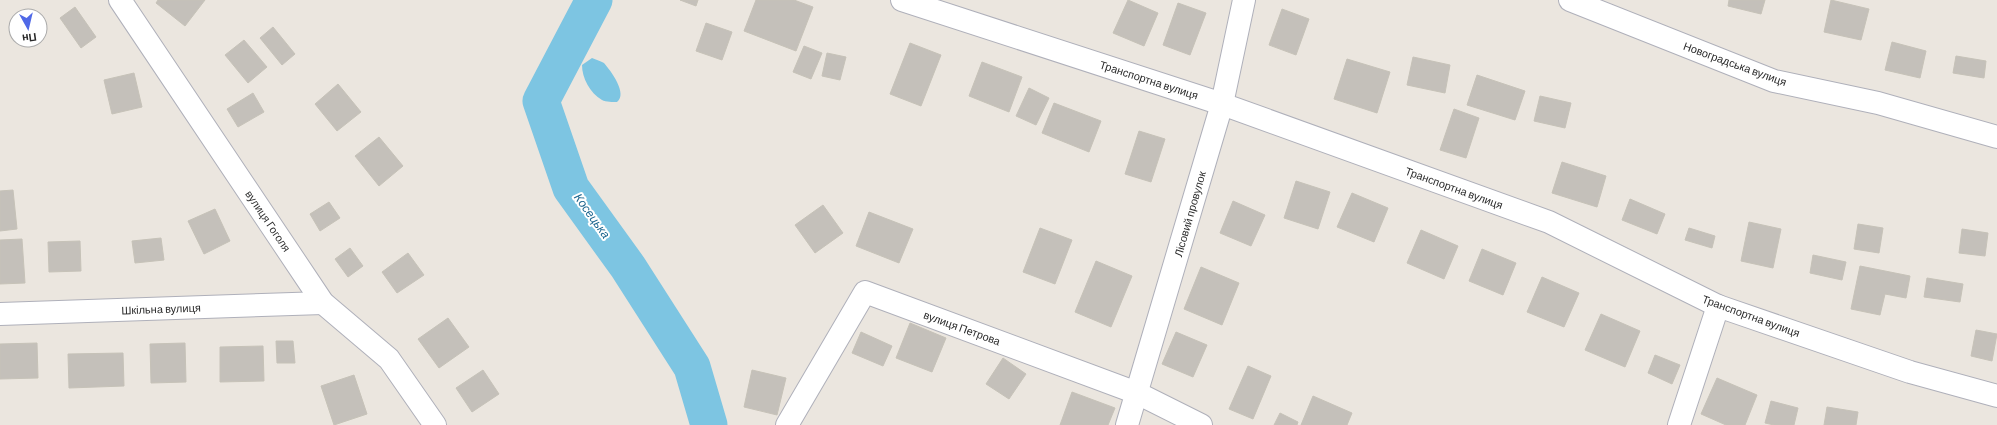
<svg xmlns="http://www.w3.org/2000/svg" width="1997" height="425" font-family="Barlow,sans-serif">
	<rect width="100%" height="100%" fill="#ebe6df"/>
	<!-- water -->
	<path fill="#7dc5e2" d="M592,58c4,2 9,3 12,5 7,8 24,31 13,39 -4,0 -11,0 -15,-2 -12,-7 -20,-22 -20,-35z"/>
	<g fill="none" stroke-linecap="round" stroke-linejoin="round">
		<!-- river -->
		<path stroke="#7dc5e2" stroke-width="37" d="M594,0l-53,101 30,87 57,79 64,100 17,58"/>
	</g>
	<!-- building -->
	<g fill="#c4c0ba" stroke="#c6c2b8">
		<path d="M158,0h47l-20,26 -29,-23z"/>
		<path d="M680,0h18l-2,6z"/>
		<path d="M756,0h38l19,7 -17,44 -52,-20z"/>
		<path d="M1128,0l30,13 -14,33 -31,-13z"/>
		<path d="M1729,0h36l-4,14 -33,-8z"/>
		<path d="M1831,0l38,9 -8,31 -37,-8z"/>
		<path d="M1178,3l28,10 -16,42 -27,-10z"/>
		<path d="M75,7l21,30 -15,11 -21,-30z"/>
		<path d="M1282,9l27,10 -13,36 -27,-10z"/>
		<path d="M706,23l26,9 -10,28 -26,-9z"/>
		<path d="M273,27l22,27 -13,11 -22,-27z"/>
		<path d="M244,40l23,27 -19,16 -23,-28z"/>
		<path d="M1892,42l34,9 -6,27 -35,-8z"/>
		<path d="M910,43l31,12 -20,51 -31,-12z"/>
		<path d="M804,46l18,7 -11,26 -18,-7z"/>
		<path d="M827,53l19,4 -6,23 -18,-4z"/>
		<path d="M1956,56l30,5 -2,17 -31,-5z"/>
		<path d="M1413,57l37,8 -5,28 -38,-8z"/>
		<path d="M1347,59l43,13 -13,41 -43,-14z"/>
		<path d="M982,62l40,15 -13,35 -40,-16z"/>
		<path d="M134,73l8,34 -30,7 -8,-34z"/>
		<path d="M1477,75l48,16 -10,29 -48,-15z"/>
		<path d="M338,84l23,28 -24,19 -22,-27z"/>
		<path d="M1029,88l20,10 -13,27 -20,-9z"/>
		<path d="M253,93l11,19 -26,15 -11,-18z"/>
		<path d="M1540,96l31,7 -6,25 -31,-7z"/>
		<path d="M1054,103l47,18 -12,31 -47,-19z"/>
		<path d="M1454,109l25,9 -13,40 -26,-8z"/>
		<path d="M1139,131l26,8 -14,43 -26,-8z"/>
		<path d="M379,137l24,29 -24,20 -24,-30z"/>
		<path d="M1562,162l44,14 -9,31 -45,-14z"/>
		<path d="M1296,181l34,11 -12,37 -34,-11z"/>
		<path d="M13,190l4,39 -17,2v-40z"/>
		<path d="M1352,193l36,15 -14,34 -37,-15z"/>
		<path d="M1630,199l35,15 -8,20 -35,-14z"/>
		<path d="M1233,201l32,14 -14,31 -31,-13z"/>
		<path d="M329,202l11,16 -20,13 -10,-17z"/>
		<path d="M823,205l20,28 -28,20 -20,-28z"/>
		<path d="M215,209l15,32 -26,13 -16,-33z"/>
		<path d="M869,212l44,17 -14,34 -43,-17z"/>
		<path d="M1749,222l32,7 -8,39 -32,-7z"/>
		<path d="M1858,224l25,4 -4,25 -25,-4z"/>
		<path d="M1040,228l32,12 -17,44 -32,-12z"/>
		<path d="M1689,228l26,8 -3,12 -27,-8z"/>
		<path d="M1962,229l26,4 -3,23 -26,-3z"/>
		<path d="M1421,230l37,16 -14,33 -37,-16z"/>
		<path d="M161,238l3,22 -29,3 -3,-22z"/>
		<path d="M22,239l3,44 -25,1v-44z"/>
		<path d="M80,241l1,30 -32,1 -1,-30z"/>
		<path d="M350,248l13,18 -15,11 -13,-18z"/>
		<path d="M1482,249l34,14 -13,32 -34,-14z"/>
		<path d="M408,253l16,22 -27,18 -15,-21z"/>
		<path d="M1813,255l33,7 -4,18 -32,-7z"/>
		<path d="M1096,261l36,15 -21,51 -36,-15z"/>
		<path d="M1860,266l50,10 -4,22 -21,-4 -5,21 -29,-6z"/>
		<path d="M1201,267l38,16 -17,42 -38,-16z"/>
		<path d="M1542,277l37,16 -15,34 -37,-15z"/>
		<path d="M1927,278l36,6 -3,18 -36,-5z"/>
		<path d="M1601,314l39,17 -15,36 -40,-17z"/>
		<path d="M448,318l21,29 -30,21 -21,-29z"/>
		<path d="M910,323l36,15 -14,34 -36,-14z"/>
		<path d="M1976,330l21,4 -5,27 -21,-5z"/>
		<path d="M861,332l31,14 -9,20 -31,-13z"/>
		<path d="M1176,332l31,13 -14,32 -31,-13z"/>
		<path d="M276,341h17l2,22h-18z"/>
		<path d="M37,343l1,35 -38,1v-35z"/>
		<path d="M185,343l1,39 -35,1 -1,-39z"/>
		<path d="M263,346l1,35 -44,1v-35z"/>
		<path d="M123,353l1,33 -55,2 -1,-34z"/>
		<path d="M1655,355l25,10 -8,19 -24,-11z"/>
		<path d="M1003,358l23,16 -17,25 -23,-15z"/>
		<path d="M1248,366l23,10 -18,43 -24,-10z"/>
		<path d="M483,370l16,24 -27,18 -16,-24z"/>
		<path d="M752,370l34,8 -9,37 -33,-8z"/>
		<path d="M354,375l13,39 -33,11 -13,-39z"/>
		<path d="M1717,378l40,17 -12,30h-19l-25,-11z"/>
		<path d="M1072,392l43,16 -7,17h-48z"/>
		<path d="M1313,396l39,17 -5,12h-46z"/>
		<path d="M1771,401l27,7 -4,17h-20l-9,-2z"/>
		<path d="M1827,407l31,5 -2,13h-32z"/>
		<path d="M1280,413l18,9 -1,3h-23z"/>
	</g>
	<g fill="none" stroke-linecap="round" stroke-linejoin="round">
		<!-- minor casing -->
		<g stroke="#afb0ba" stroke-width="24">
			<g id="minor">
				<path d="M120,0l203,303 66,56 46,66"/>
				<path d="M902,0l320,104 327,118 169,84 192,66 87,24"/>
				<path d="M1570,0l204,81 104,22 119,34"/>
				<path d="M0,314l323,-11"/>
				<path d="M787,425l78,-133 272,101 64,32"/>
				<path d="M1127,425l95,-321 22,-104"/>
				<path d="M1679,425l39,-119"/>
			</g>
		</g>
		<!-- minor -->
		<use href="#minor" stroke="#fff" stroke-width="22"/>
	</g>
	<g text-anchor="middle" stroke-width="4" stroke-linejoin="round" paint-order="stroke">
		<!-- street labels -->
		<g font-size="11" fill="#2b2b2b" stroke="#fff">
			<text transform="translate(1735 64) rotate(20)" y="4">Новоградська вулиця</text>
			<text transform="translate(1149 80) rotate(18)" y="4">Транспортна вулиця</text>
			<text transform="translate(1454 188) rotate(20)" y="4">Транспортна вулиця</text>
			<text transform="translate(1190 214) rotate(-74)" y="4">Лісовий провулок</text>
			<text transform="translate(268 221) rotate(56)" y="4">вулиця Гоголя</text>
			<text transform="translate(161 309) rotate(-2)" y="4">Шкільна вулиця</text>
			<text transform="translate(1751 316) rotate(20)" y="4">Транспортна вулиця</text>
			<text transform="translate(962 328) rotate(20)" y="4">вулиця Петрова</text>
		</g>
		<!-- water labels -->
		<g font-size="12" font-style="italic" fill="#1b658e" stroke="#fff">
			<text transform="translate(592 216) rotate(54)" y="4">Косецька</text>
		</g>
	</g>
	<!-- north arrow -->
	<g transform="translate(28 28) rotate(172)"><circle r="19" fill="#ffffff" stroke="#aaaaaa"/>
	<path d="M0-3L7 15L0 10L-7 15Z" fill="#5069e7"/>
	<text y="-6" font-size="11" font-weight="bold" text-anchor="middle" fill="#2b2b2b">Пн</text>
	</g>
</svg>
